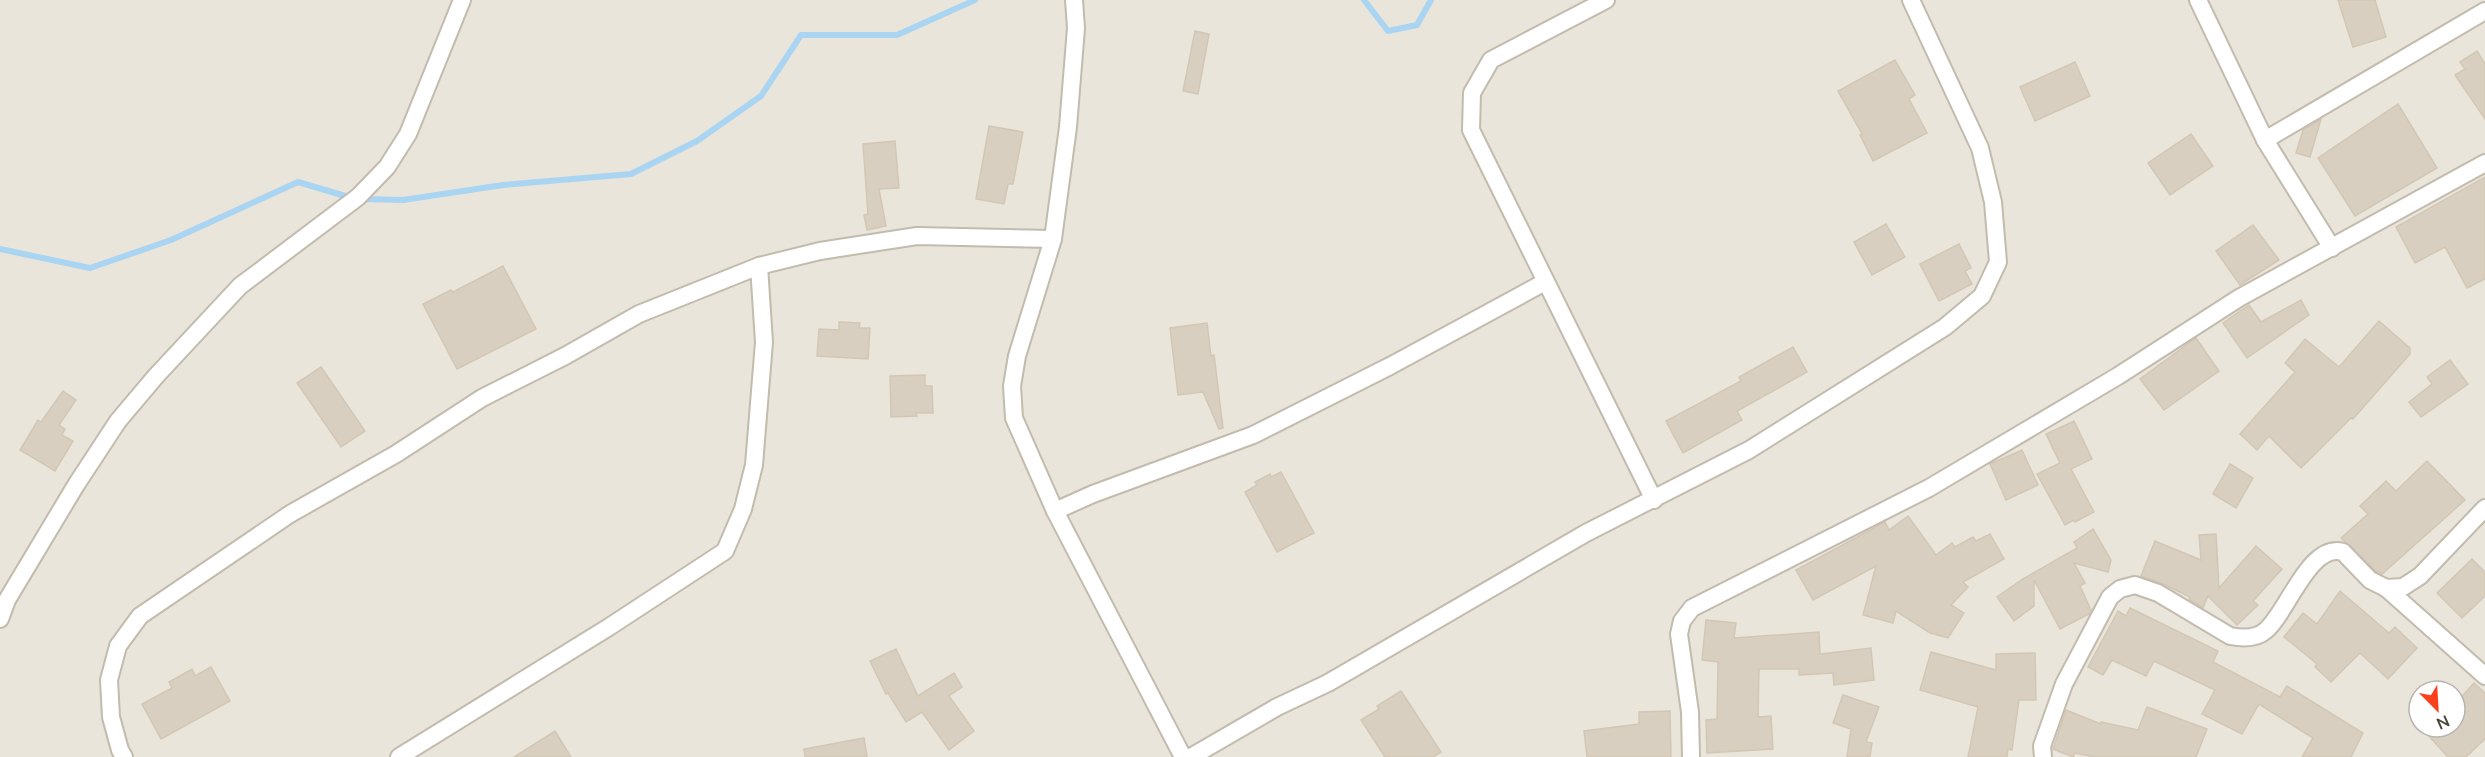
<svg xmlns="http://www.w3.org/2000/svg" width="2485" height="757" font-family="Mulish,sans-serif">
	<rect width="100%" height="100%" fill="#f6f3ec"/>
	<!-- residential -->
	<path fill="#eae5da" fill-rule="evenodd" d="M0,0h2485v757h-2485zM2419,691h36v36h-36z"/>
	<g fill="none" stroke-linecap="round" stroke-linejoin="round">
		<!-- stream -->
		<g stroke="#a9d4f2" stroke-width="6">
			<path d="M1364,0l24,31 29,-6 14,-25"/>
			<path d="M362,199l41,1 100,-15 128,-11 66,-33 64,-45 40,-61h96l78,-35"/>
			<path d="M0,249l90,19 81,-28 127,-58 54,16"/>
		</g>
	</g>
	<!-- building -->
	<g fill="#d8cfc1" stroke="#d3c7b4" stroke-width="1.5">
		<path d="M2338,0h37l11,37 -33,10z"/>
		<path d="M1195,31l14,3 -11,60 -15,-3z"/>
		<path d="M2477,51l8,13v55l-30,-44 10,-6 -5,-7z"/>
		<path d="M1895,60l20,35 -6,4 18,34 -54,28 -13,-26 2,-1 -24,-43z"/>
		<path d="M2075,62l15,34 -55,25 -15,-34z"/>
		<path d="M2398,104l39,64 -82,48 -37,-58z"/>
		<path d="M2321,119l-11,38 -14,-4 7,-23z"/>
		<path d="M989,126l34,6 -10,52h-5l-4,20 -28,-5z"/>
		<path d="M2191,134l22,32 -43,29 -22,-32z"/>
		<path d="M895,141l4,47 -20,1 7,37 -19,4 -3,-15 4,-1 -5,-70z"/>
		<path d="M2485,177v102l-18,9 -22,-41 -30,16 -19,-36z"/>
		<path d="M1886,224l19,33 -33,18 -18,-33z"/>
		<path d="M2253,225l26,35 -39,25 -24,-34z"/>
		<path d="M1959,244l12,24 -6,3 7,13 -33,17 -19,-37z"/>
		<path d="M503,266l33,63 -79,40 -34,-65 28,-14 2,2z"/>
		<path d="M2301,300l8,15 -62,43 -24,-35 26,-18 12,17z"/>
		<path d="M2379,321l31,27v6l-57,65 -2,-1 -50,50 -32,-32 -12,14 -17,-16 55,-62 -10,-9 20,-24 34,28z"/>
		<path d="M839,322l21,1 -1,5h11l-2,31 -51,-3 2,-27 20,1z"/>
		<path d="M1207,323l4,33 3,-1 9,73 -4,1 -16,-37 -25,3 -8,-67z"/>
		<path d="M2196,338l23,33 -55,39 -24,-31z"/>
		<path d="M1793,347l14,25 -70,39 5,9 -59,33 -17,-32 75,-40 -2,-4z"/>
		<path d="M2450,360l18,24 -47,33 -12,-15 23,-18 -5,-7z"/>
		<path d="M321,367l44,64 -24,16 -44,-64z"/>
		<path d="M925,375v11h7l1,27h-17l1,3 -26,1 -1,-41z"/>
		<path d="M63,391l13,9 -17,25 6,4 -3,6 11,6 -18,30 -35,-21 18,-30 3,2z"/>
		<path d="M2074,421l18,38 -21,10 23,43 -19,10 -1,-2 -9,5 -28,-51 23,-11 -14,-29z"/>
		<path d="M2022,450l16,35 -32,15 -16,-36z"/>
		<path d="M2427,461l38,39 -83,74 -6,-3 -35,-33 27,-24 -8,-8 26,-25 10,10z"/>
		<path d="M2230,464l23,14 -17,30 -23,-14z"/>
		<path d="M1281,472l33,61 -37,19 -32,-60 12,-7 -2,-3 15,-8 1,3z"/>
		<path d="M1908,516l28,39 16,-12 3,4 18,-10 3,4 14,-7 14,25 -41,23 5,5 -17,18 13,8 -16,25 -18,-5 -34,-22 -3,12 -30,-8 13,-49 -63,34 -17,-30 89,-48 4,8z"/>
		<path d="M2093,529l18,31 -3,12 -34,-9 11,20 -5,3 11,24 -2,4 -29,15 -26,-49v26l-20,15 -17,-24 26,-18 54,-31 -3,-6z"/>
		<path d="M2216,534l3,54 37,-42 26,23 -29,32 5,4 -21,20 -29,-29 -5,12 -14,-9 1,-2 -27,-13 -22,-8 14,-35 46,19 -2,-25z"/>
		<path d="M2472,559l13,13v24l-23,22 -25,-25z"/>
		<path d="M2340,591l49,42 6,-6 22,21 -29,31 -28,-26 -29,29 -16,-15 2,-3 -33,-27 19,-24 14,11z"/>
		<path d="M2130,608l88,43 -5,11 67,35 7,-11 76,47 -12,24h-49l11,-19 -54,-34 -17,30 -40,-20 13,-24 -61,-29 -8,15 -34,-16 -9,15 -15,-8 30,-56 8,5z"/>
		<path d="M1706,620l30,3 -2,15 85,-6 1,22 51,-6 3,32 -40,5 -1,-12 -34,2v-6h-40l-1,48 13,-1 2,33 -66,4 -1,-33 11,-1 1,-57 -16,-2z"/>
		<path d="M896,649l22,47 36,-23 8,14 -13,9 25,35 -25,19 -27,-38 -16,10 -18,-29 -2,1 -16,-33z"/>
		<path d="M1931,652l65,18v-16l39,-1 1,47h-17l-7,50 -4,-1 -1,8h-39l10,-50 -58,-17z"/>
		<path d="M211,667l19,34 -69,38 -19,-35 30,-16 -3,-6 23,-13 3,7z"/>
		<path d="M2474,683l11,10v46l-19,18h-18l-20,-22 9,-8h18v-23z"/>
		<path d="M1401,691l40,61 -8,5h-48l-24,-37 18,-11 -2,-3z"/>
		<path d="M1843,695l36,12 -13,35 6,1 -2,14h-23l4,-28 -18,-6z"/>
		<path d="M2147,707l60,22 -11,28h-102l-19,-4 -2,4 -20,-8 13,-39 35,14v-2l37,8z"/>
		<path d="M1670,711l1,46h-84l-3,-26 55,-7v-12z"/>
		<path d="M555,731l16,26h-57z"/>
		<path d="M864,738l3,19h-62l-1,-8z"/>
	</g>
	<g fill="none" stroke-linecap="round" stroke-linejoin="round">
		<!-- street casing -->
		<g stroke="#c2bbae" stroke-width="20">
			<g id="street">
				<path d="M1074,0l2,28 -8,99 -15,112 -36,117 -5,30 2,32 41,93 128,246"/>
				<path d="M1606,0l-115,60 -19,33 -1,37 183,370"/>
				<path d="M2198,0l67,140 67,108"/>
				<path d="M2265,140l220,-129"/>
				<path d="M1055,511l38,-17 160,-59 137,-69 155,-84"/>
				<path d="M2386,588l99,88"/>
				<path d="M0,619l7,-19 69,-115 42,-64 38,-45 84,-90 118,-89 29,-30 21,-33 54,-134"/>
				<path d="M124,757l-4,-7 -9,-33 -2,-37 9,-34 22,-30 150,-102 106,-60 86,-56 83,-42 74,-42 120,-48 61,-15 97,-15 136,3"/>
				<path d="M399,757l210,-130 116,-76 18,-42 11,-44 10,-123 -5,-76"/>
				<path d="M1191,757l86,-50 51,-24 258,-150 163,-83 196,-123 37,-31 16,-34 -5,-60 -13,-54 -69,-148"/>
				<path d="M1691,757l-1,-45 -11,-78 3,-13 10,-13 237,-120 189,-112 121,-78 246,-135"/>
				<path d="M2043,757l-1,-11 22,-62 46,-87 10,-8 15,-4 23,8 72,43c11,2 26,3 35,-5 22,-17 44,-89 78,-79l27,28 16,8 17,-1 17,-11 65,-68"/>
			</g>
		</g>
		<!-- street -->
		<use href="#street" stroke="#fff" stroke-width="16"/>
	</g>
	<!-- north arrow -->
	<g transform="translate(2437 709) rotate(156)"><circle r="28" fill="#ffffff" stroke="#b7b4b0" stroke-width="1.5"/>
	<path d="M0-4.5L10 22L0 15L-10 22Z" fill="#fc3f1d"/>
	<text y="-9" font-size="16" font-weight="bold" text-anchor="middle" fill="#4b4439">N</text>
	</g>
</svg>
